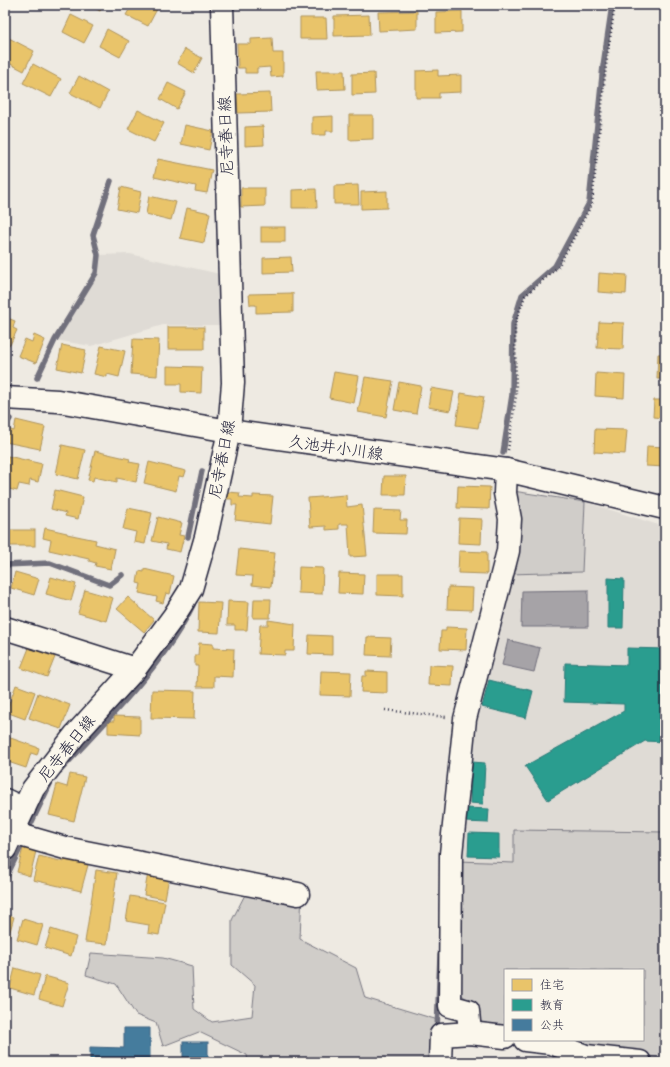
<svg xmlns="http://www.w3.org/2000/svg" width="670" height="1067" font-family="'Indie Flower','Klee One',sans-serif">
	<rect width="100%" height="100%" fill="#eeeae2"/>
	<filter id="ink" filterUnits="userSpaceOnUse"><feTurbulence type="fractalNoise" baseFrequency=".025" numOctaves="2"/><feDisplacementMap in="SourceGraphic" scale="8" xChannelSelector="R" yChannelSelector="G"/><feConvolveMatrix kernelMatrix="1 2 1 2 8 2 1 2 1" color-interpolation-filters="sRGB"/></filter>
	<g filter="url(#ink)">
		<!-- built -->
		<g fill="#dfdbd5">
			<path d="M130,254l90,20 2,51h-59l-72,21 -36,-6 41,-67 2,-18z"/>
			<path d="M585,502l80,25v531l-22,-18v-70h-138l-27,40 -19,-18 -1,-131 12,-123 39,-164 72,-2z"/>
		</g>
		<!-- green -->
		<g fill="#d0cdc9" stroke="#797882">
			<path d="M513,491l72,11 -3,70 -73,2z"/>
			<path d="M514,830l151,2v226l-69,-7 -30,-11h77v-70h-138v62l-26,-3 -1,-19 -19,-18 -1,-131 56,2z"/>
			<path d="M252,881l50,11 -2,47 56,29 9,30 73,22 -3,42h-187l-1,-7 -48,-23 -36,14 -7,-23 -20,-8 -20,-31 -30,-9 5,-22 72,5 29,8 2,43 18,13 40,-6 3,-31 -23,-20v-45z"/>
		</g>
		<!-- water -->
		<g fill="#a6a3a7" stroke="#716f7c">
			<path d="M588,590v37h-67l1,-36z"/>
			<path d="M508,640l32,8 -6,24 -32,-7z"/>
		</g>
		<!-- homes -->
		<g fill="#e9c46a" stroke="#ad935c">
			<path d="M89,5h14l-3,6z"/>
			<path d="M132,5h16l9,4 -9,17 -22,-11z"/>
			<path d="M417,11v18l-38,2 -1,-19z"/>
			<path d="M462,11v21l-26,1v-21z"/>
			<path d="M71,15l22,11 -9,17 -21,-11z"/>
			<path d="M369,15l1,20 -36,1v-20z"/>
			<path d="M300,18h26l1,21h-27z"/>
			<path d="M107,29l22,12 -9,16 -21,-11z"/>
			<path d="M5,36l29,15 -10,20 -19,-10z"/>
			<path d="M272,38l1,15h10v23l-12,1 -1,-10 -13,1v5h-12v-5h-7l-1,-24h14v-5z"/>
			<path d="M185,49l17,9 -8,15 -17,-10z"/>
			<path d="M33,64l28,15 -10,18 -28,-14z"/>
			<path d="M438,70v6l23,-1v17l-22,1v5h-23v-27z"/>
			<path d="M316,71h28l1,18 -28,1z"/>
			<path d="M374,73l1,21 -23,1v-21z"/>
			<path d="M79,76l29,16 -8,16 -30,-15z"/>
			<path d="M168,83l18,9 -9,17 -17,-10z"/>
			<path d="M270,93l1,19 -33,1 -1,-19z"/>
			<path d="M138,110l26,13 -10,19 -26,-13z"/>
			<path d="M349,115h24v24l-24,1z"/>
			<path d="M333,116v15h-7v4h-14v-18z"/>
			<path d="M185,125l28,6 -4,19 -28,-6z"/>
			<path d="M263,126l1,19 -19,1v-19z"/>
			<path d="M158,159l54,11 -5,23 -12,-2 1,-5 -42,-9z"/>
			<path d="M358,185l1,19h-25v-18z"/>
			<path d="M121,187l20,5 -4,21 -20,-4z"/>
			<path d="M241,188h24v18l-24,1z"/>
			<path d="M316,189l1,19h-25v-18z"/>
			<path d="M387,191v17l-26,1v-17z"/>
			<path d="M149,196l27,6 -5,18 -25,-6z"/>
			<path d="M187,208l23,5 -6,30 -24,-5z"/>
			<rect x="261" y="227" width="24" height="15"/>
			<path d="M291,257l1,15 -29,1v-15z"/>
			<path d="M599,273l28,2 -1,19 -28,-2z"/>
			<path d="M293,293v19l-37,1v-8h-6l-1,-11z"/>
			<path d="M5,317l10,4 -2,7 4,2 -7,15 -5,-2z"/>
			<path d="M599,322l25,1 -1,26 -26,-1z"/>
			<rect x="168" y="327" width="36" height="22"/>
			<path d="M34,335l11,5 -9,23 -18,-7 7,-17 7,3z"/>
			<path d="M133,339l26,1 -2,36 -26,-2z"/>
			<path d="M62,345l24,5 -5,23 -24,-5z"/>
			<path d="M101,346l24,5 -6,26 -12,-3v3l-13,-3z"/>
			<path d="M658,354h7v25h-8z"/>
			<path d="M167,366l35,1 -1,26 -20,-1v-8h-14z"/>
			<path d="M334,372l25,4 -5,27 -25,-5z"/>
			<path d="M596,373l29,2 -1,23 -29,-2z"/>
			<path d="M365,377l28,4 -7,36 -28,-5z"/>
			<path d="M399,382l22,4 -5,28 -22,-4z"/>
			<path d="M431,388l23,4 -4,19 -22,-4z"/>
			<path d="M461,393l23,4 -6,31 -22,-3z"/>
			<path d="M654,400h11v29l-1,-11 -11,-1z"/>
			<path d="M16,420l29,7 -5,22 -35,-7 2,-13 7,2z"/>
			<path d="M595,429l32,1 -2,24 -31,-2z"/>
			<path d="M62,445l23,5 -7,29 -22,-5z"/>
			<path d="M647,446l18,1v20l-19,-1z"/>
			<path d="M95,451l35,8 -1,3 11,2 -4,18 -19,-4v4l-23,-5 -1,4 -5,-1z"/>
			<path d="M8,456l34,8 -4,18 -8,-2 -1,6 -10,-2 -2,7 -12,-3v-19z"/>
			<path d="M149,462l37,9 -2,6 -5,-1 -3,15 -32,-8z"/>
			<path d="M384,476h22l-1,19h-22z"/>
			<path d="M458,486l32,1 -1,22 -32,-1z"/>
			<path d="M55,490l28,7 -5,22 -13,-3 1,-3 -15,-4z"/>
			<path d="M227,492l13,1 -1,4 14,1v-3l20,1 -3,28 -35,-4 2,-15h-5v-6h-6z"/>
			<path d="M346,495l1,12 15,-2 5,51 -17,1 -2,-33h-9v5l-13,1v-4l-16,1 -2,-29z"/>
			<path d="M128,508l24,5 -7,31 -11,-2 2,-10 -13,-3z"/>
			<path d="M374,510l27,1 -1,9h7l-1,14 -33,-1z"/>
			<path d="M158,517l24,6 -3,12 5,1 -4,16 -14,-3 1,-5 -15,-3z"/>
			<path d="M459,518l23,1 -1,25 -23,-1z"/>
			<path d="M45,528l22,5v1l29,6 -1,4 20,5 -4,20 -16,-3 1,-3 -7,-2v-2l-40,-9 2,-10 -8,-2z"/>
			<rect x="7" y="530" width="28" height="16"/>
			<path d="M239,549l36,4 -4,34 -19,-2 1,-9 -17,-1z"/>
			<path d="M459,551l28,1v22l-29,-1z"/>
			<path d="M299,567l24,1 -1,26 -24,-1z"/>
			<path d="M144,569l30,7 -4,18 -4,-1 -3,10 -7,-2 1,-4 -18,-4 2,-9 -4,-1 2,-12 5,1z"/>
			<path d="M15,572l24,7 -5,16 -23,-7z"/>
			<path d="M339,573l25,1 -1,20 -25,-1z"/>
			<path d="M377,574h26v22l-26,-1z"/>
			<path d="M51,577l25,7 -5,17 -25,-7z"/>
			<path d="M448,587l25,1 -1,22 -25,-1z"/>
			<path d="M85,590l28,8 -7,23 -28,-8z"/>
			<path d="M128,597l26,23 -10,12 -27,-23z"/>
			<path d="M254,599h17l-1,19h-17z"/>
			<path d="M228,601l21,1 -2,28h-12v-5h-8z"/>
			<path d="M199,602l22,1 -2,30 -21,-1z"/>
			<path d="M268,620l27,4 -1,27h-9v4l-27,-1 2,-29h8z"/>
			<path d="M446,627l21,1 -1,22 -26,-1 1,-18h5z"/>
			<path d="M309,635l23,1v19l-24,-1z"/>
			<path d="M367,637l24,1 -1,18 -24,-1z"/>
			<path d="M199,643l14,1v4l21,1 -1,28 -19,-1v11h-17l1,-21h-3v-11h3z"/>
			<path d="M29,648l26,9 -8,20 -26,-9z"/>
			<path d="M429,665l24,1 -1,20 -24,-1z"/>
			<path d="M321,671l30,1 -1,24 -30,-1z"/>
			<path d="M366,671l21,1v21l-26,-1 1,-16h4z"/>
			<path d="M16,685l19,7 -10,27 -19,-7z"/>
			<path d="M152,690l43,1 -1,28 -43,-1z"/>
			<path d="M38,693l32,12 -9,24 -32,-11z"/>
			<path d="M114,716l26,1v18l-32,-2v-12h6z"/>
			<path d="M5,736l34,12 -2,7 -6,-2 -5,15 -21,-7z"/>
			<path d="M70,774l15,3 -11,44 -25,-6 8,-31 10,3z"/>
			<path d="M23,848l13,3 -6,25 -13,-4z"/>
			<path d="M39,856l25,6v-3l24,6 -7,26 -48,-11z"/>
			<path d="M96,870l21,3 -10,71 -22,-2z"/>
			<path d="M148,873l21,4 -4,22 -21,-4z"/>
			<path d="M130,896l35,6 -6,33 -11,-2 1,-8 -23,-4z"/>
			<path d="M5,915l9,2 -7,25 -2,-1z"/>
			<path d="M23,919l20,6 -6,20 -20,-6z"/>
			<path d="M51,929l25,8 -5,19 -26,-8z"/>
			<path d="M15,968l25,7 -6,20 -24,-7z"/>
			<path d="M45,976l24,7 -7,23 -23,-7z"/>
			<path d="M508,1059l46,2v1h-46z"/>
		</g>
		<!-- schools -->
		<g fill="#2a9d8f" stroke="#287876">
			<path d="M608,578l16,1 -1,49h-15z"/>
			<path d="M627,648l38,1v93l-20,-1 -97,59 -23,-34 99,-55v-7l-60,-2 1,-39 62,2z"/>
			<path d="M489,680l44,11 -7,27 -44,-11z"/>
			<path d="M472,762l13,1 -2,41 -13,-1z"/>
			<path d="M465,808l24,1 -1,14 -23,-1z"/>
			<path d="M469,833l30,1v23l-31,-1z"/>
		</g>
		<!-- public -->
		<g fill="#457b9d" stroke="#3a6080">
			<path d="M124,1028h26v34h-60v-15l34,1z"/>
			<rect x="183" y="1042" width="25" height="20"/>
		</g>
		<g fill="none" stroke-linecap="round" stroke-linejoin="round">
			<!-- stream -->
			<g stroke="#716f7c" stroke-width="5.5">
				<path d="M37,378l18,-38 41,-67 2,-18 -5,-20 18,-54"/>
				<path d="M5,426l5,-7"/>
				<path d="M503,453l9,-58 1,-71 9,-29 33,-29 34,-63 14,-137 9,-61"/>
				<path d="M188,537l14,-66"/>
				<path d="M5,565l45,-2 59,22 13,-10"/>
				<path d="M60,771c45,-49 104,-106 133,-166"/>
				<path d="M27,832l23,-48"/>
				<path d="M5,880l19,-40"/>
				<path d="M437,1031l3,-76"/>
			</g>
			<!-- minor casing -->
			<g stroke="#22223b" stroke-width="25">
				<g id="minor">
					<path d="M5,398l53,3 171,30 277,39 159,38"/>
					<path d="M5,628l130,41"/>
					<path d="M5,800l19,9"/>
					<path d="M13,833l52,15 233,46"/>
					<path d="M5,849l28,-60 42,-54 60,-66 39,-53 17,-27 15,-52 23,-106 4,-48 -11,-378"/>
					<path d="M470,1033l-2,-22 -18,-5 1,-152 14,-135 43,-168 2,-32 -5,-26 1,-23"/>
					<path d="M525,1040l26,3 35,13 54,6"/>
					<path d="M440,1062l1,-27 29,-2 35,4"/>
				</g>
			</g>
			<!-- path -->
			<g stroke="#22223b" stroke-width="2.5" stroke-dasharray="1 3" stroke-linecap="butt">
				<path d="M508,450l8,-55 -1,-71 10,-28 33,-29 34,-63 14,-138 9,-61"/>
				<path d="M385,710l61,7"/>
			</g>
			<!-- minor -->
			<use href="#minor" stroke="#fbf7ec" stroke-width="22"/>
		</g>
	</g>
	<g text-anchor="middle" stroke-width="4" stroke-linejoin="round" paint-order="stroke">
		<!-- street labels -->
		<g font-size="16" fill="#22223b" stroke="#fbf7ec">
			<text transform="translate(225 136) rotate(-92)" y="6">尼寺春日線</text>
			<text transform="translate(336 447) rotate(8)" y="6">久池井小川線</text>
			<text transform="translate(221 459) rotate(-79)" y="6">尼寺春日線</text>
			<text transform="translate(66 748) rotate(-51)" y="6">尼寺春日線</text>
		</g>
	</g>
	<!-- margin -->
	<rect width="670" height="1067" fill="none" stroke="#fbf7ec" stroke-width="20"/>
	<rect x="10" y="10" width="650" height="1047" fill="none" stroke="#22223b" stroke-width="1.5" filter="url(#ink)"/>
	<!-- legend -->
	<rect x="504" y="969" width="140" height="72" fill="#fbf7ec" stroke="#a4a2a5"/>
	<rect x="512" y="979" width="20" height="12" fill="#e9c46a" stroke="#a4a2a5"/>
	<text x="540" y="989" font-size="12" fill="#22223b">住宅</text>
	<rect x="512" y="999" width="20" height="12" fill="#2a9d8f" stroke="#a4a2a5"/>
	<text x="540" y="1009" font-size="12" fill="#22223b">教育</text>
	<rect x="512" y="1019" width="20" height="12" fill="#457b9d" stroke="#a4a2a5"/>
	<text x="540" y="1029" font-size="12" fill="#22223b">公共</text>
</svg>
